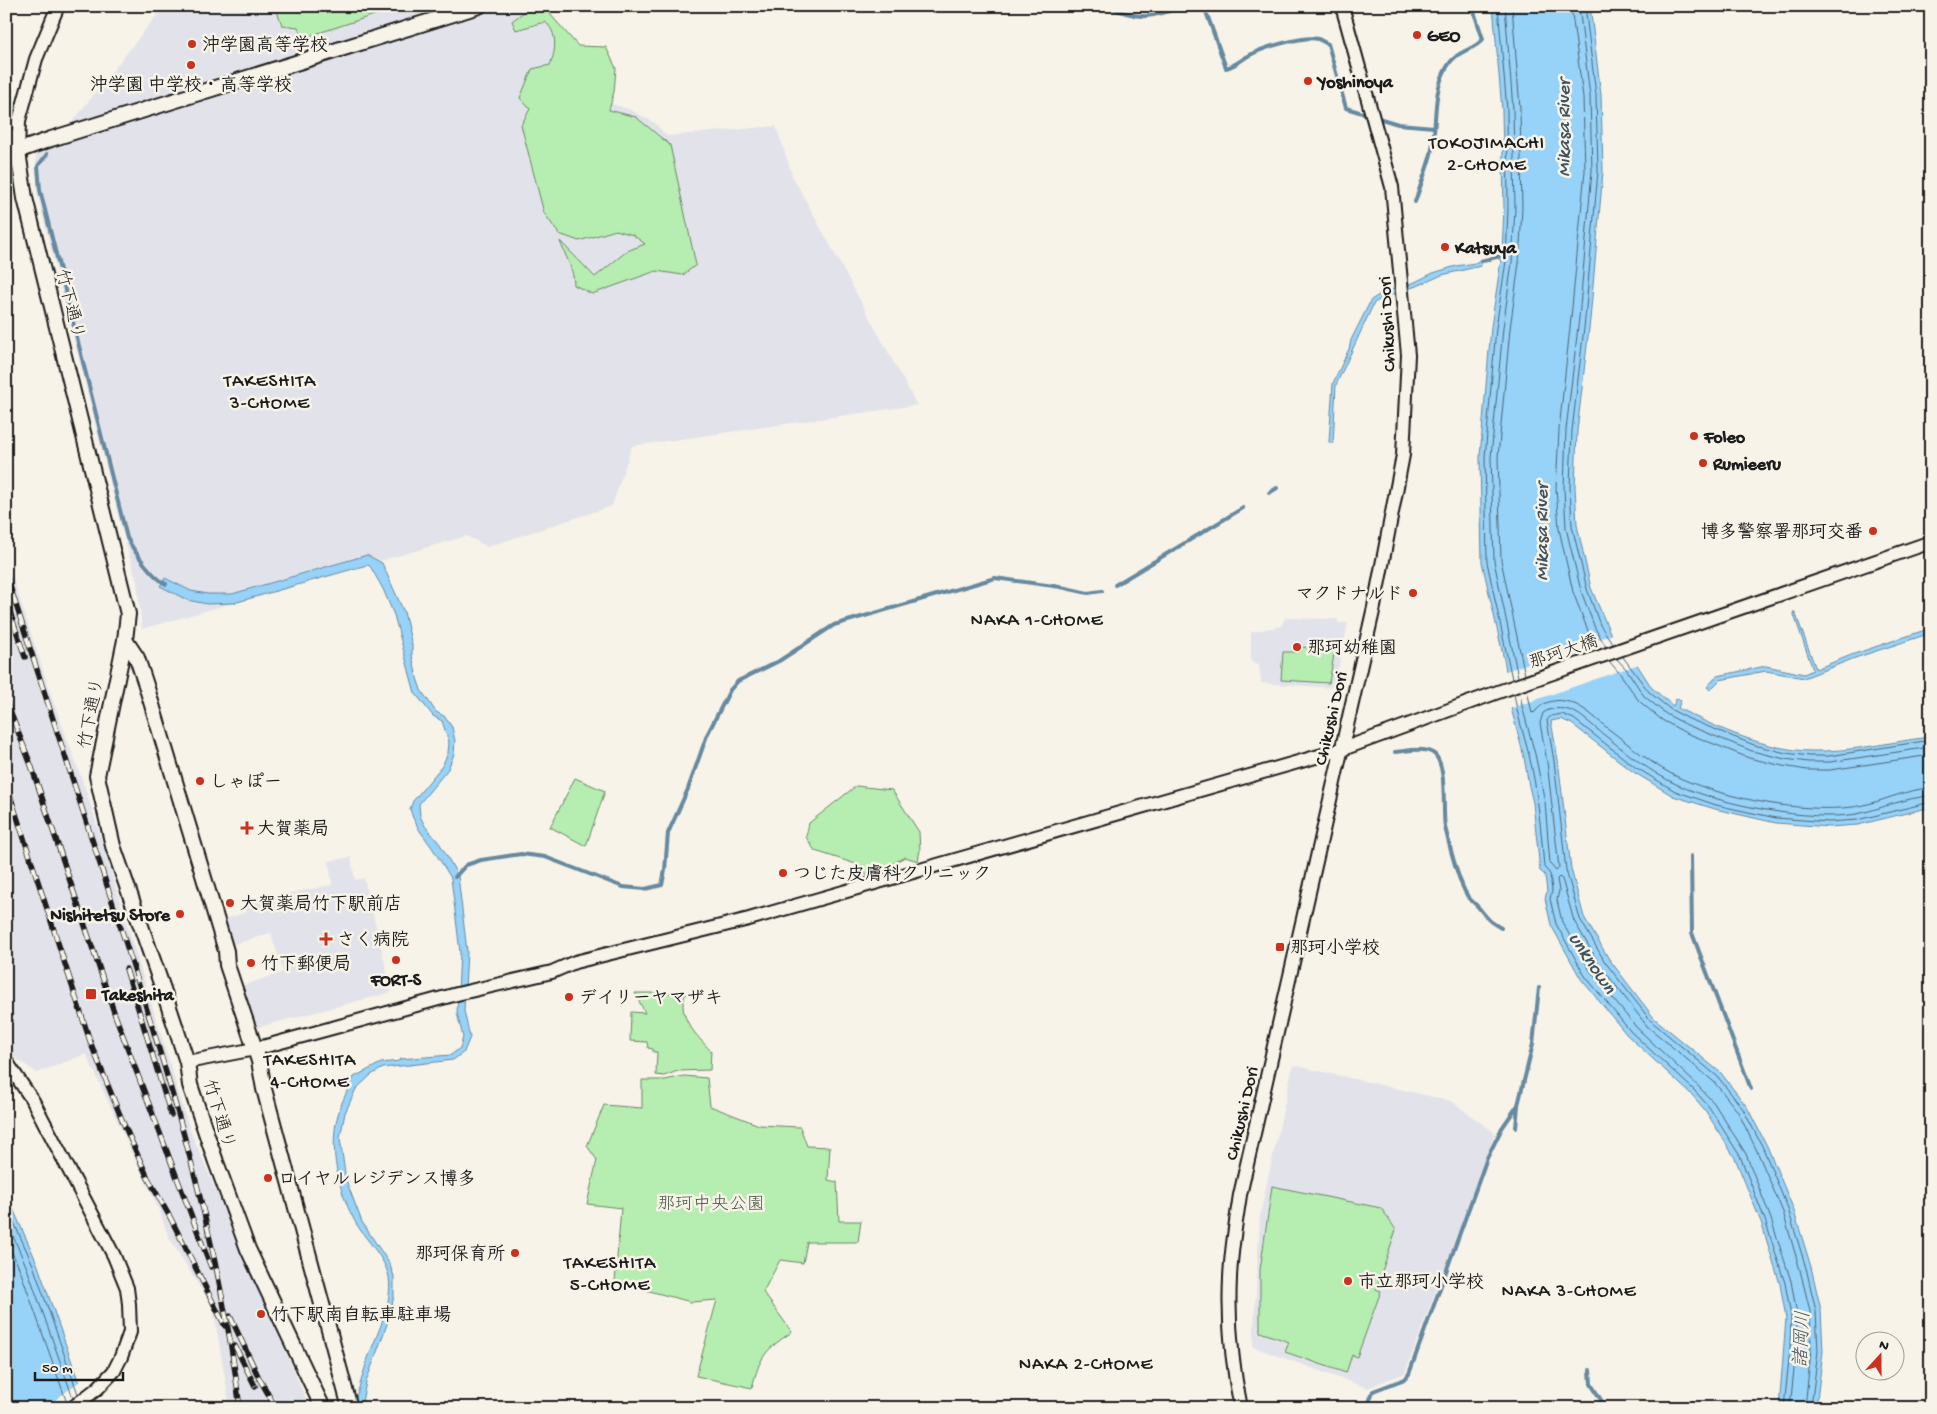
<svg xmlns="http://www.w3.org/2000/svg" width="1937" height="1414" font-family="'Gochi Hand','Klee One',sans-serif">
	<rect width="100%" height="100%" fill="#f7f3e8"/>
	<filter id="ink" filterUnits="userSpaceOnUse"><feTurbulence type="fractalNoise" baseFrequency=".02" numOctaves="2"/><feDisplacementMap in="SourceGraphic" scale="10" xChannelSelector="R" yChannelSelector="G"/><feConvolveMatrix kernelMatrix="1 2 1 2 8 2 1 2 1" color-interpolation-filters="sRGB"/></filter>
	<g filter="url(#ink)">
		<!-- built -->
		<g fill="#e2e3ea">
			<path d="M164,6h292l-387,120z"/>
			<path d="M502,6h35l69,94 9,5 14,4 26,14 12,13 109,-10 17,51 124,228 -285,41 -20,60 -125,41 -20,-11 -325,93 -5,-47 -14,-48 -85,-337 -3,-47z"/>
			<path d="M6,557l45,138 37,101 102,334 120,278h-58l-4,-7 -19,1 -16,-94 -44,-70 -11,-30 -72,-154 -49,19 -23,-16 -8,-10z"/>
			<path d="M1285,618l52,1 2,4h9l-14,65 -73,-5 -2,-19 -8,-2v-30l30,-6z"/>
			<path d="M351,857l4,23 9,-2 28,114 -133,35 -4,-2 -13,-39 41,-14 -12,-39 -42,13 -8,-26 26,-8 -3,-6 41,-12 47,-9 -3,-24z"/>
			<path d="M1293,1065l158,36 44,32 -90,240 -38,15 -114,-41 7,-133z"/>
		</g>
		<!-- green -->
		<g fill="#b6edb0" stroke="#698466">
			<path d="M275,6h127l-99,32 -5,-11 -16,-2z"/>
			<path d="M532,6h11l35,40 28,1 10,21 -2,24 -5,18 27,7 34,28 26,120 -13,10 -27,-4 -64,23 -18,-9c0,-16 -9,-29 -14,-44l35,36 32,-26 18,-7 -12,-9 -17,-5 -37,11 -20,-7 -15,-21 -23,-88 9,-16 -10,-11 12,-29 18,-4c6,-14 8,-33 -5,-43l-29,8 -4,-9z"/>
			<path d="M1300,647l35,2 -6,34 -48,-3 2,-28h13z"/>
			<path d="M575,778l30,13 -19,55 -36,-19z"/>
			<path d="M856,786l36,4 27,42 1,18 -2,11 -13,-4 -25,13 -14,5 -4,-9 -47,-15 -9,-14 3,-14z"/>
			<path d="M635,993h51c-11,22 11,43 25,58l-1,19 -32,1 -14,5 -8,-1 1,-23h-4v-3l-5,-1 -1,-6 -17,-1 1,-29 14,1z"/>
			<path d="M684,1076l23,2 3,28 49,19 41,2 7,19 23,1 -2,33 9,2 2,39h22l-3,21h-51l-4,21 -23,-3 -17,32 29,40c-27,18 -32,24 -40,56l-56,-12 21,-76 -26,2 -76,-20 6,-74 -34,-4 10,-44 -10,-14 17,-41 38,3v-28h23z"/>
			<path d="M1272,1186l109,22 15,22 -20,59 5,2 -24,66 -5,-2 -6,18 -61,-21 4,-10 -29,-10v-62z"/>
		</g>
		<!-- water -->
		<g fill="#97d2f8" stroke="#6689a0">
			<path d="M1493,6h97l11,89 2,76 -13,149 -13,111 -2,56 2,38 14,63 20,47 25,28 16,25 21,18 3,-7 5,1 -3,8c38,20 91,43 134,43 37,1 74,-8 110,-13l9,-3v72l-73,18 -29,2 -53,-4 -61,-14 -42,-13 -41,-25 -60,-47 -11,-5 -10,2 7,39 13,109 13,48 25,42 45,59 67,55 26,34 20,39 26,62 18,59 10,43 2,41 -7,57h-37l7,-90 -6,-34 -19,-62 -26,-64 -30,-48 -13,-15 -65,-60 -46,-56 -30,-54 -6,-27 2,-6 -2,-17 -5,-4 -7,-68 -4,-17 -5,-29 -13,-49 -6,-44 -23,-102 -2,-106 11,-129 10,-67 -4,-2 1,-6h4l2,-44 -2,-98z"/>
			<path d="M1482,259l2,3 -3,1v3l-39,9 -20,9 -39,14 -9,5 -38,82 -3,59 -4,-2 4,-59 16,-34 2,-9 20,-40 11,-7 33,-11 18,-9 23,-7 19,-3z"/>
			<path d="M367,555l15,8 22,49 8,33v10l5,23 4,12 15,22 8,4 8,11 3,14 -1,13 -6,15 -29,35 1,12 5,10 15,18 18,32 9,75 -3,60 6,26 -6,15 -11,8 -70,8 -12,7 -15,14 -11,24 -5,25 6,42 16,42 27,41 5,13v19l-4,21 -24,66 -4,20 2,6h-7l-2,-7c4,-13 8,-27 12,-40 9,-26 26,-56 22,-84 -4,-19 -22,-36 -32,-52 -17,-29 -27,-68 -21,-102 3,-16 11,-32 18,-46l27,-14 18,-2 1,-2 51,-4 9,-7 3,-11 -6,-24 3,-61 -9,-74 -18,-29 -13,-18 -7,-13 -3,-9 3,-8 29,-35 6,-13 1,-11 -7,-21 -9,-5 -18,-23 -21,-78 -11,-26 -13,-23 -3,-1 -133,38 -27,1 -20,-4 -27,-14 5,-8 26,13 17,3h24z"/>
			<path d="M1793,612h2l21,57 38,-15 77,-26v5l-76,25 -51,20 -38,-7 -46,9 -10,10 -3,-3 10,-11 49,-10 38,8 9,-4z"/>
			<path d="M6,1193l31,70 51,145h-82z"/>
		</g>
		<!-- pier -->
		<g fill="#f7f3e8">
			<path d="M1613,634l26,30 -130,45 -6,-37z"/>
			<path d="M81,1380l10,28h-46z"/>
		</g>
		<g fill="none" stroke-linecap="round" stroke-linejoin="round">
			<!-- shore -->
			<g stroke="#4d6574" stroke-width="1">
				<path d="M1498,6l9,104 1,98 -2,53 -10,67 -11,129 2,105 25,117"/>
				<path d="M1505,6l8,103 2,99 -3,54 -9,66 -12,129 3,104 24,116"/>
				<path d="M1512,6l8,103 2,99 -3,55 -9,66 -12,128 3,103 24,115"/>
				<path d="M1571,6l12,91 2,74 -14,147 -12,112 -3,58 3,41 14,63 15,39 10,18"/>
				<path d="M1579,6l11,90 2,75 -13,147 -13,112 -2,58 2,40 15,63 14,37 11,19"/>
				<path d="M1585,6l11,89 2,76 -13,148 -13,112 -2,56 2,39 15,63 13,36 13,19"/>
				<path d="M1623,657l26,35 21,17 19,10 65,26 32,8 23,3h20l102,-16"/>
				<path d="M1617,659l10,11 17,26 22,18 21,11 65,26 33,8 23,3h22l101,-15"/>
				<path d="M1609,661l12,14 18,26 23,19 22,12 65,26 34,8 24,4h23l101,-15"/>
				<path d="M1527,690l5,23 3,-1c6,-9 18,-13 30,-11 16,3 29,16 41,26 24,18 48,40 76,52 47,20 119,34 171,28 26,-3 51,-18 78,-19"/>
				<path d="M1520,692l2,14 13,48 10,48 5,62 6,7 3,-3 -12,-106 -7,-39 3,-10c10,-7 23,-5 33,0 9,5 18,14 27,21 23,18 48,39 75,51 44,20 132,37 179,29 24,-5 49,-17 74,-18"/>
				<path d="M1514,694c3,21 10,41 15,61 9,37 12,75 15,112l6,7 2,17 -2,8 6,25 29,52 46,56 64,59 14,16 31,49 25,64 20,63 6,33 -1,33 -6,59"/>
				<path d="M6,1205l27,60 45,129"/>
				<path d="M6,1220l21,48 46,130"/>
				<path d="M6,1239l14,31 47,133"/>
				<path d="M1790,1408l6,-58 1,-35 -6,-34 -20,-62 -25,-65 -32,-51 -15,-16 -63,-60 -45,-55 -29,-50 -5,-22 2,-9 -2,-12 2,-2 3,2 12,42 26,44 47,61 66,55 11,13 14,18 19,39 26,61 17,58 10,41 1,39 -6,58"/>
				<path d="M1811,1408l7,-57 -2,-40 -10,-43 -18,-59 -25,-61 -20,-39 -25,-32 -67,-56 -46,-59 -25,-43 -14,-49 -12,-109 -7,-41 4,-4 11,-2 12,5 61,48 40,24 41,14 60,13 53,4 28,-2 74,-18"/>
			</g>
			<!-- stream -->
			<g stroke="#6689a0" stroke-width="4">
				<path d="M1107,6c31,14 44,13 76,0"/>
				<path d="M1204,6l22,62c9,-2 16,-9 24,-13 12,-7 55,-20 68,-16 3,1 7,4 10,5l18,64 23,7"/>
				<path d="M1375,117l23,7 36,3"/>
				<path d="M47,154l-9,12 2,24 87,348c7,13 26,40 39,46"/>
				<path d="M1415,202c5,-16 12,-32 16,-48 7,-30 0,-60 16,-87 10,-18 27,-16 36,-28l-11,-33"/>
				<path d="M1481,261l19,-5"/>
				<path d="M1269,493l8,-5"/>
				<path d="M1115,585l128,-77"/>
				<path d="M1395,752c11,-1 29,-5 38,1 15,10 9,57 12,74 4,17 14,56 23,70 3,4 8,7 11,11 10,12 8,12 22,20"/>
				<path d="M1691,856l1,77 59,156"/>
				<path d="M455,877l11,-12 15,-5 40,-6 24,3 78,30 22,2 17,-4 3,-15 3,-37 20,-44 19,-54 23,-45 8,-9 41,-20 55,-36 161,-47 66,9 27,6 14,-2"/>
				<path d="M1516,1128l2,-23 15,-61 6,-56"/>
				<path d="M1590,1370l1,14 15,24"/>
				<path d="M1367,1408l6,-17 32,-12 4,-5 78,-216 15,-30 16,-23"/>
			</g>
			<!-- tertiary casing -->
			<g stroke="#1c1c1c" stroke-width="16">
				<g id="tertiary">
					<path d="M18,152l1,-31 17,-62 22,-53"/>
					<path d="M6,1061l27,40 81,155 13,32 2,16 1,28 -9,25 -7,14 -16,17 -26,20"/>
					<path d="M187,1062l68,-13 202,-55 95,-22 23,-10 174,-43 591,-169 158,-58 433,-150"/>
					<path d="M1241,1408c-9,-42 -13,-87 -11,-130 1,-28 6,-56 10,-83l134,-588 29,-152 5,-100 -16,-168 -50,-181"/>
				</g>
			</g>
			<!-- secondary casing -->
			<g stroke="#1c1c1c" stroke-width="18">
				<g id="secondary">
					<path d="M6,134l12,18 7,46 103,416 -3,26 -28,136 16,70 50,143 24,73 3,23 26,77 32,87 75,159"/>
					<path d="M6,155l45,-16 428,-133"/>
					<path d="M125,640l12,18 9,27 80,266 1,14 32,96 5,28 86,319"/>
				</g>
			</g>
			<!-- tertiary -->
			<use href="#tertiary" stroke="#f7f3e8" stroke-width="12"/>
			<!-- secondary -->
			<use href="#secondary" stroke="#f7f3e8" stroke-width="14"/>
			<!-- rail casing -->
			<g stroke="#1c1c1c" stroke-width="5.5">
				<g id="rail">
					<path d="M6,574c35,108 70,216 105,324 55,167 107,334 129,510"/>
					<path d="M6,600l19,57"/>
					<path d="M6,701l25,64 84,250 96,252"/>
					<path d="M6,783l85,261 34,83 23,51 23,41 54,107"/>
					<path d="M126,969l45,146"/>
					<path d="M230,1316l29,62 17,30"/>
					<path d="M235,1346l20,40"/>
				</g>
			</g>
			<!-- rail -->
			<use href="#rail" stroke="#f7f3e8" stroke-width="4" stroke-dasharray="11" stroke-linecap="butt"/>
		</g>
	</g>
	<!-- markers -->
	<g fill="#c8321e" stroke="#f7f3e8" stroke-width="2">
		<circle cx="1417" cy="35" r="5"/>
		<circle cx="192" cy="44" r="5"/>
		<circle cx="191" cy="65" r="5"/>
		<circle cx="1308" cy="81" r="5"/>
		<circle cx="1445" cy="247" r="5"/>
		<circle cx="1694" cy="436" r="5"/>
		<circle cx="1703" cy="463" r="5"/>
		<circle cx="1873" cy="531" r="5"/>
		<circle cx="1413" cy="593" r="5"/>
		<circle cx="1297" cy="647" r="5"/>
		<circle cx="200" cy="781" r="5"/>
		<path d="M244.5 820.5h5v5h5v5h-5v5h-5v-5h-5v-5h5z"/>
		<circle cx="783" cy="873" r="5"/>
		<circle cx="230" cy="903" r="5"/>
		<circle cx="180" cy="914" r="5"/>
		<path d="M323.5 931.5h5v5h5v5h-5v5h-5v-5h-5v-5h5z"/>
		<rect x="1275" y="942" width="10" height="10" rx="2.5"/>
		<circle cx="396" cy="960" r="5"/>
		<circle cx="251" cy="963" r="5"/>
		<rect x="85" y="988" width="12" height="12" rx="2.5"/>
		<circle cx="569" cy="997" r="5"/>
		<circle cx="268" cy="1178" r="5"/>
		<circle cx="515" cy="1253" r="5"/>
		<circle cx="1348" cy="1281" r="5"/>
		<circle cx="261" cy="1314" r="5"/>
	</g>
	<g text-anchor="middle" stroke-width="5" stroke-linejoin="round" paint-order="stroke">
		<!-- poi labels -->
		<g font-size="18" font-weight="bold" fill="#1c1c1c" stroke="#f7f3e8" text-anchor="start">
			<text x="1427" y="41">GEO</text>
			<text x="202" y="50">沖学園高等学校</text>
			<text x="1318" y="87">Yoshinoya</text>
			<text x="191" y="90" text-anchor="middle">沖学園 中学校・高等学校</text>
			<text x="1455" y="253">Katsuya</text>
			<text x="1704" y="442">Foleo</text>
			<text x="1713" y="469">Rumieeru</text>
			<text x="1863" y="537" text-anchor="end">博多警察署那珂交番</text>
			<text x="1403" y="599" text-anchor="end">マクドナルド</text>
			<text x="1307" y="653">那珂幼稚園</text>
			<text x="210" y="787">しゃぽー</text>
			<text x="257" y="834">大賀薬局</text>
			<text x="793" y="879">つじた皮膚科クリニック</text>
			<text x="240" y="909">大賀薬局竹下駅前店</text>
			<text x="170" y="920" text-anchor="end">Nishitetsu Store</text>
			<text x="337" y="945">さく病院</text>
			<text x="1290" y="953">那珂小学校</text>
			<text x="261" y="969">竹下郵便局</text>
			<text x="396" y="985" text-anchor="middle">FORT-S</text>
			<text x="102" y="1000">Takeshita</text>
			<text x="579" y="1003">デイリーヤマザキ</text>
			<text x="278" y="1184">ロイヤルレジデンス博多</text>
			<text x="505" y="1259" text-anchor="end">那珂保育所</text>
			<text x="1358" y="1287">市立那珂小学校</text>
			<text x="271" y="1320">竹下駅南自転車駐車場</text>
		</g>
		<!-- street labels -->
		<g font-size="18" fill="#1c1c1c" stroke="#f7f3e8">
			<text transform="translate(71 304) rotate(76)" y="6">竹下通り</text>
			<text transform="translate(1386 324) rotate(-93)" y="6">Chikushi Dori</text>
			<text transform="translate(1563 651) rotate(-19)" y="6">那珂大橋</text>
			<text transform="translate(90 713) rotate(-79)" y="6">竹下通り</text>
			<text transform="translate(1330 718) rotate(-77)" y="6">Chikushi Dori</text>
			<text transform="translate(1241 1113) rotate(-77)" y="6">Chikushi Dori</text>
			<text transform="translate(220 1114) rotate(73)" y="6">竹下通り</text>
		</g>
		<!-- park labels -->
		<g font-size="18" fill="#4a5b48" stroke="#f7f3e8">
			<text x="711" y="1209">那珂中央公園</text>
		</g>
		<!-- water labels -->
		<g font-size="19" font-style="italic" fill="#41535e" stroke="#f7f3e8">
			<text transform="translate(1562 128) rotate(-90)" y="7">Mikasa River</text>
			<text transform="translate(1540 532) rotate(-90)" y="7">Mikasa River</text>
			<text transform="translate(1594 962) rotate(56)" y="7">unknown</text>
			<text transform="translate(1800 1339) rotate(-87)" y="7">諸岡川</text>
		</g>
		<!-- neighbourhood labels -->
		<g font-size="19" letter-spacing="1" fill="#1c1c1c" stroke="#f7f3e8">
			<text x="1487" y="148">TOKOJIMACHI<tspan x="1487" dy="22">2-CHOME</tspan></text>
			<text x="270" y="386">TAKESHITA<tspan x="270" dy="22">3-CHOME</tspan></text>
			<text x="1037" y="625">NAKA 1-CHOME</text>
			<text x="310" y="1065">TAKESHITA<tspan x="310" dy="22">4-CHOME</tspan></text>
			<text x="610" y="1268">TAKESHITA<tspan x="610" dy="22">5-CHOME</tspan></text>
			<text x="1569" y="1296">NAKA 3-CHOME</text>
			<text x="1086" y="1369">NAKA 2-CHOME</text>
		</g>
	</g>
	<!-- margin -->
	<rect width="1937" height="1414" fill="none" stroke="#f7f3e8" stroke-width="25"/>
	<rect x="12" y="12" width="1912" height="1389" fill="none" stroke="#1c1c1c" stroke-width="2" filter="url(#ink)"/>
	<!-- north arrow -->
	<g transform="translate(1880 1356) rotate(21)"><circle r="24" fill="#f7f3e8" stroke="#9f9d96"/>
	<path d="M0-4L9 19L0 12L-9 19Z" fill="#c8321e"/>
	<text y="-8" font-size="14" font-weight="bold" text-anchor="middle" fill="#1c1c1c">N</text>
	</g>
	<!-- scale -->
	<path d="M35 1372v8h88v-8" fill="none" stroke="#1c1c1c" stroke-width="2.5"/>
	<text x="42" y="1372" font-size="15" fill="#1c1c1c" stroke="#f7f3e8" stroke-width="4" paint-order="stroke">50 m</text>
</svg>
